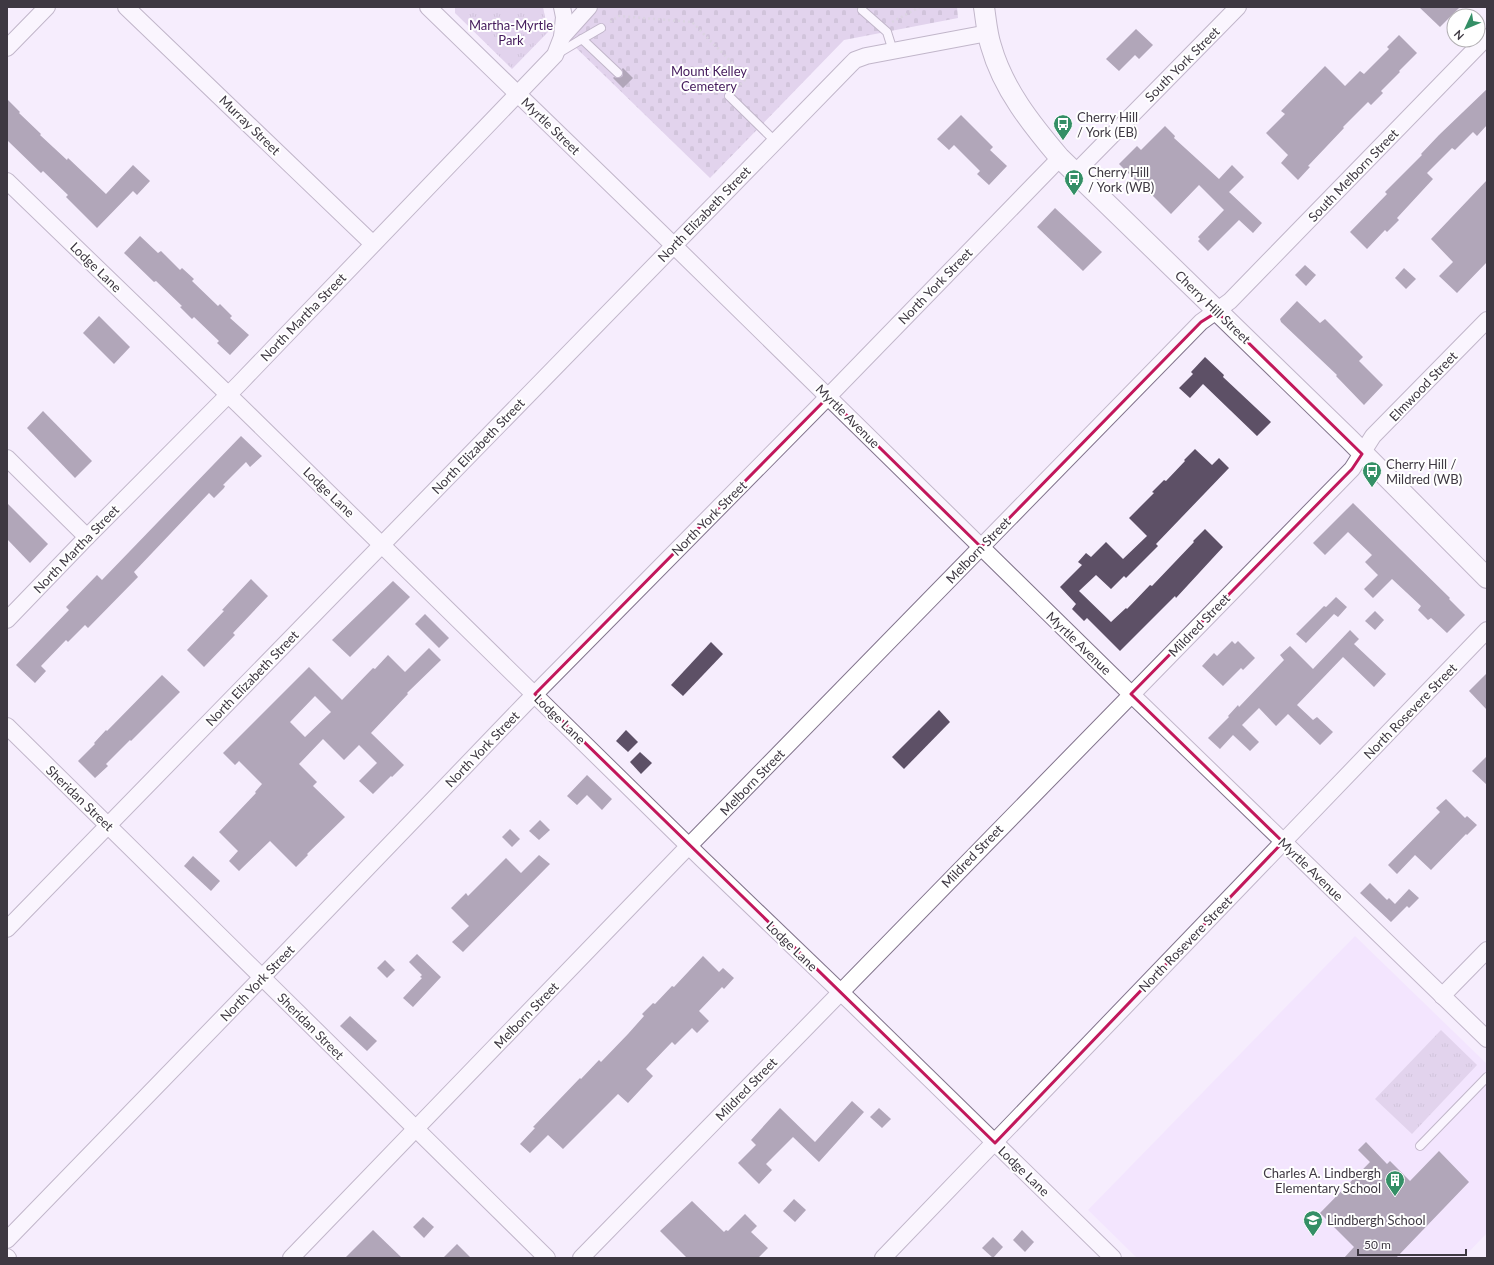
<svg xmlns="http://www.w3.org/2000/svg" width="1494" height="1265" font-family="Lato,sans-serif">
	<defs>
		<pattern id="cemetery-stones" width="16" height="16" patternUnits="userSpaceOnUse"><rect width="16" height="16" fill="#c9b4d9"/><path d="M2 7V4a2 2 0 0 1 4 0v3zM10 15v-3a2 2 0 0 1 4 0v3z" fill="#a593b2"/></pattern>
		<pattern id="park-tufts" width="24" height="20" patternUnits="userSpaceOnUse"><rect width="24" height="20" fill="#c9b4d9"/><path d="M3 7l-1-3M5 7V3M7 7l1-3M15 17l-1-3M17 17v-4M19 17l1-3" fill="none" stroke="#a593b2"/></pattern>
	</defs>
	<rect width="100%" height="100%" fill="#f6edfd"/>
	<!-- built -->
	<path fill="#efdcfe" d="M1355,936l132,128v169l-24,25h-326l-49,-48z"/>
	<!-- cemetery -->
	<path fill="url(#cemetery-stones)" d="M599,7h358l1,11 -114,22 -134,138 -142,-138z"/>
	<!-- park -->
	<g fill="url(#park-tufts)">
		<path d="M455,7h88l5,25 -36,37 -57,-56z"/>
		<path d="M1441,1030l36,35 -65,69 -37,-35z"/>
	</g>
	<!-- building -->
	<g fill="#5d5066" fill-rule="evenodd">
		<path d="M1419,7h41l-20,20z"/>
		<path d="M1136,29l17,16 -14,14 -4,-4 -16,16 -13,-12z"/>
		<path d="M1399,35l18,18 -18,18 1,1 -19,19 2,2 -12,12 -3,-3 -25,25 1,1 -36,38 2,1 -12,13 -17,-17 7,-8 -22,-22 19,-19 -4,-3 44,-45 20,20 15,-15 4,3 25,-25 -2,-2z"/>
		<path d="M623,68l10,10 -10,10 -10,-10 1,-1 3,1 5,-1 1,-3 -1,-5z"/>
		<path d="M1487,89v36l-10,11 -4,-4 -18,18 -3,-2 -25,25 6,6 -36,39 2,2 -12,12 -2,-2 -18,19 -17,-17 37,-38 -2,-2 37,-37 -1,-1 18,-19z"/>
		<path d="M7,99l13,13 -1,1 22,21 -1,1 27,25 1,-2 38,36 27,-29 17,16 -13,14 -4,-4 -36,37 -31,-31 2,-2 -25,-24 -2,2 -34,-33z"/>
		<path d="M961,115l32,32 -3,3 17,16 -18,19 -12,-11 3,-3 -26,-26 -5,5 -12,-11z"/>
		<path d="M1165,126l10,10 -1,2 45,41 13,-14 12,12 -15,15 33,31 -9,10 -14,-13 -31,31 -10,-10 2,-2 -2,-2 26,-27 -25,-25 -28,29 -19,-19 -1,1 -32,-32 18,-18 4,4z"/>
		<path d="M1487,180v82l-30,31 -18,-17 14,-14 -22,-23z"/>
		<path d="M1055,208l47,44 -19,19 -46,-44z"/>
		<path d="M140,236l18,17 3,-2 19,19 2,-2 12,11 -2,2 26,25 2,-2 12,12 -2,2 19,17 -19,20 -13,-12 2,-2 -25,-24 -2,2 -12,-12 2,-1 -26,-25 -2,1 -30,-29z"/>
		<path d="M1305,265l11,10 -10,11 -11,-11z"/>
		<path d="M1404,268l12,11 -10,10 -11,-11z"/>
		<path d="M1297,301l23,22 5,-4 38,38 -4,4 24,24 -19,20 -28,-29 1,-1 -56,-53 -1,-3z"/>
		<path d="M99,316l31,31 -16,17 -31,-31z"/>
		<path d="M1205,357l19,18 -1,2 48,45 -14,14 -54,-52 -13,14 -11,-10 14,-14 -2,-2z"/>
		<path d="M43,411l49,50 -17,17 -48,-50z"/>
		<path d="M241,436l21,20 -12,11 -4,-5 -23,23 2,1 -1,2 -10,10 -5,-5 -75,79 4,5 -50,51 -3,-3 -17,17 -2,-2 -25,26 5,5 -11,12 -19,-18 53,-55 -3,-3 31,-32 5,5z"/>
		<path d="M1195,449l17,16 7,-7 10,10 -73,76 2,2 -32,32 -2,-2 -13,13 -15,-14 -17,16 32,31 15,-14 1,1 23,-24 2,1 42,-44 -1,-1 12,-12 18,18 -47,51 -1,-2 -55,55 -33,-33 -3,3 -12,-12 4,-5 -16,-17 22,-22 -4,-3 8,-9 5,4 15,-15 17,17 24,-23 -18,-18 25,-25 -2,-1 12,-12 2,1 19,-20 -1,-1z"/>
		<path d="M7,503l41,41 -18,19 -23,-24z"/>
		<path d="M1353,503l97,95 -1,1 16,16 -18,18 -16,-15 -3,2 -10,-10 3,-4 -29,-27 -19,19 -9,-9 14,-14 -13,-13 7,-7 -24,-23 -23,23 -12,-12z"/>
		<path d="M251,579l17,17 -35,37 2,2 -31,32 -17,-17 37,-39 -2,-1z"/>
		<path d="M393,581l17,16 -60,60 -18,-17z"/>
		<path d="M1336,597l11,10 -9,10 -4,-3 -28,29 -10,-9 28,-28 2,1z"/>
		<path d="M1375,611l9,9 -9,10 -10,-9z"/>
		<path d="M425,614l24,24 -10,10 -24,-24z"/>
		<path d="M1350,630l9,9 -5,5 32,30 -12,13 -31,-30 -46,48 16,15 4,-3 16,15 -13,13 -32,-31 -12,12 -17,-18 -17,17 17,17 -9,9 -17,-16 -13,14 -12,-11 21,-21 -1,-1 10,-11 1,2 45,-47 -4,-5 10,-9 23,23z"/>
		<path d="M1232,641l3,3 3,-3 17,17 -12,12 -2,-2 -18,18 -21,-20 12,-13 3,3z"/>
		<path d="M711,642l12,12 -40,42 -12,-11z"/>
		<path d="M429,648l12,12 -34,33 1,1 -37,39 33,32 -12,12 -1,-1 -18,18 -14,-13 18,-18 -18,-18 -15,15 -21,-21 -24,25 18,18 -4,4 32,31 -38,37 1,1 -12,12 -26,-26 -31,30 -10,-10 9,-10 -19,-19 37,-39 -1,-1 7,-8 -23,-23 -4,4 -12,-12 86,-86 33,33 31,-32 2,1 13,-14 17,17zM315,696l16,16 -26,25 -15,-15z"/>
		<path d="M1487,673v37l-18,-19z"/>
		<path d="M162,675l18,17 -49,49 -1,-1 -24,24 2,2 -13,12 -17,-17 17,-17 -1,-1 12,-13 1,1z"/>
		<path d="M939,710l11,12 -46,47 -12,-12z"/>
		<path d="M626,730l12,12 -10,10 -12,-11z"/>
		<path d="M640,752l12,11 -11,11 -11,-12z"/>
		<path d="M1487,756v29l-15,-14z"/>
		<path d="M587,775l25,24 -10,11 -15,-15 -10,10 -10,-9z"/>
		<path d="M1446,799l19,19 2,-2 10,9 -10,10 -1,-1 -35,36 -16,-15 -18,19 -9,-9 52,-53 -4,-4z"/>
		<path d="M540,820l10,10 -11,10 -10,-9z"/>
		<path d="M510,829l10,10 -8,8 -10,-10z"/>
		<path d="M539,855l11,9 -87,88 -11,-10 17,-16 -18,-18 15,-15 2,3 38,-38 15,15z"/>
		<path d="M193,856l27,25 -9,10 -27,-25z"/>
		<path d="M1370,883l17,17 2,-2 6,6 14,-15 10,9 -10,10 -2,-2 -16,16 -31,-29z"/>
		<path d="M417,954l24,23 -28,30 -10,-9 19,-20 -2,-1 2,-2 -13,-13z"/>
		<path d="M703,956l16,16 4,-4 11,10 -10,11 -2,-2 -23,24 10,10 -12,12 -5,-5 -17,17 -3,-3 -26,27 7,7 -25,27 -10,-9 -55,55 -15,-14 -18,18 -10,-9 15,-16 -2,-1 47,-49 1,1 18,-19 2,2 27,-28 16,-18 -2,-2 11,-11 2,1 17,-18 2,1z"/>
		<path d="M385,960l10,10 -8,8 -10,-10z"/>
		<path d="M350,1016l27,25 -10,10 -27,-25z"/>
		<path d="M852,1101l12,11 -45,50 -26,-25 -27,27 6,6 -13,14 -21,-21 18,-18 -5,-5 29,-32 35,34z"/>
		<path d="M879,1108l12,11 -9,9 -12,-11z"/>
		<path d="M1366,1142l21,22 3,-3 20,20 29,-30 30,31 -73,76h-52l10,-11 -34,-34 50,-51 -12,-12z"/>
		<path d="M794,1199l12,11 -11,12 -12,-11z"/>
		<path d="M692,1201l32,31 2,-2 2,1 17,-17 12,12 -6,6 17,16 -10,10h-71l-27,-27z"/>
		<path d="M423,1217l11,10 -10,11 -11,-11z"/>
		<path d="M373,1230l29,28h-57z"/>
		<path d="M1022,1230l12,12 -9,10 -12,-12z"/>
		<path d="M993,1237l10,10 -10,11 -11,-10z"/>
		<path d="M457,1244l14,14h-28z"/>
	</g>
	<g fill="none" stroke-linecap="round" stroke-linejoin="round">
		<!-- service casing -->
		<g stroke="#82748c" stroke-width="10">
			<g id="service">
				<path d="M862,10l25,22 6,19"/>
				<path d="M582,39l19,-11"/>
				<path d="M557,54l25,-15 36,34"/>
				<path d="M729,96l46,45"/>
				<path d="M1420,1146l67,-69"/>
			</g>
		</g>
		<!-- minor casing -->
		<g stroke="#82748c" stroke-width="18">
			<g id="minor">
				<path d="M126,7l247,237"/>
				<path d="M428,7l232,225 471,462 356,345"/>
				<path d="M562,37l2,-20 -2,-10"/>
				<path d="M7,48l40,-41"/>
				<path d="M1075,173l163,-166"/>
				<path d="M7,181l232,224 462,453 152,146 260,254"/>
				<path d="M7,458l80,79"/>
				<path d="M7,620l80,-83 152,-153 316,-329 7,-18 27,-30"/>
				<path d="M7,726l540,532"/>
				<path d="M7,929l843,-864 5,-5 11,-4 122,-23"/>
				<path d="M1442,996l45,-46"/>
				<path d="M7,1240l266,-274 251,-261 293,-297 243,-250"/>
				<path d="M7,1257l1,1"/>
				<path d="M291,1258l388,-402 522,-534 29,-21 257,-264"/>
				<path d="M581,1258l771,-789 21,-33 114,-116"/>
				<path d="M883,1258l604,-628"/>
			</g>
		</g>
		<!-- tertiary casing -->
		<g stroke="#82748c" stroke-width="22">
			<path id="tertiary" d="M984,7c2,13 3,27 7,39 12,43 41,79 69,112l289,281 138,139"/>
		</g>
		<!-- path -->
		<g stroke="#bdb5c3" stroke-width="2.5" stroke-dasharray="2 3" stroke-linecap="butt">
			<path d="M610,22l9,-6 73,6 55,56 -10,10"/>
			<path d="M892,22l28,-15"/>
		</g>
		<!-- service -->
		<use href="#service" stroke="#fff" stroke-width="8"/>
		<!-- minor -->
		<use href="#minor" stroke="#fff" stroke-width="16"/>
		<!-- tertiary -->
		<use href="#tertiary" stroke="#fff" stroke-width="20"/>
	</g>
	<!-- marked area -->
	<path d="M0 0H1494V1265H0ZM1217,312l145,142 -10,15 -221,225 152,148 -288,301 -460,-449 293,-297 153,150 220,-225z" fill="#f6edfd" fill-opacity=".55" fill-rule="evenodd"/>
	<path fill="none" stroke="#c2185b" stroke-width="3" stroke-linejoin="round" d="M1217,312l145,142 -10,15 -221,225 152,148 -288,301 -460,-449 293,-297 153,150 220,-225z"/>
	<!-- icons -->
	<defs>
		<g id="bus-pin" transform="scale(1)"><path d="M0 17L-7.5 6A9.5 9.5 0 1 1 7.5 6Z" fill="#348f66" stroke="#fff"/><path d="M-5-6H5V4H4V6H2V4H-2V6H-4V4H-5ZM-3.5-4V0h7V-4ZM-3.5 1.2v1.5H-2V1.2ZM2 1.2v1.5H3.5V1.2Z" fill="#fff"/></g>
		<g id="building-pin" transform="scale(1)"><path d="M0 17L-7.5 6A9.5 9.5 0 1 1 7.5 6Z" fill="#348f66" stroke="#fff"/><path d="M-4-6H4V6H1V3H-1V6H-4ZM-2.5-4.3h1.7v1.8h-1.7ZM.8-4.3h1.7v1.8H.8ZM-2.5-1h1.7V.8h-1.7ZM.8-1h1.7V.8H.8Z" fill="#fff"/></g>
		<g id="school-pin" transform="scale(1)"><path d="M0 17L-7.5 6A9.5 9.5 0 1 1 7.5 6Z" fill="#348f66" stroke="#fff"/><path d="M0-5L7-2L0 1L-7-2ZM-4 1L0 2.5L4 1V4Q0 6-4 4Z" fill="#fff"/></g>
	</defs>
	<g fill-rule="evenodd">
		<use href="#bus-pin" x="1063" y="124"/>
		<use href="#bus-pin" x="1074" y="179"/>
		<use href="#bus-pin" x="1372" y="471"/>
		<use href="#building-pin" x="1395" y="1180"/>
		<use href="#school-pin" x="1313" y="1220"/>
	</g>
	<g text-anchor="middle" stroke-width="4" stroke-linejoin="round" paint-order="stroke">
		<!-- park labels -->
		<g font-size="13" fill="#43195b" stroke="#fff">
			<text x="511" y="30">Martha-Myrtle<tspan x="511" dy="15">Park</tspan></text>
			<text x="709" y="76">Mount Kelley<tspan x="709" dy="15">Cemetery</tspan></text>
		</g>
		<!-- street labels -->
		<g font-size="13" fill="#3e3842" stroke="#fff">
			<text transform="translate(1182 64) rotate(-45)" y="5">South York Street</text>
			<text transform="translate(250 125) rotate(44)" y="5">Murray Street</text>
			<text transform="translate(551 126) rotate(44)" y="5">Myrtle Street</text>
			<text transform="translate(1353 175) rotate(-46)" y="5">South Melborn Street</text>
			<text transform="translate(704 214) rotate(-46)" y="5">North Elizabeth Street</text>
			<text transform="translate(96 267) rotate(44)" y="5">Lodge Lane</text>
			<text transform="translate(935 286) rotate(-46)" y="5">North York Street</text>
			<text transform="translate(1213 307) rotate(44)" y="5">Cherry Hill Street</text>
			<text transform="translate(303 317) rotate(-46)" y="5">North Martha Street</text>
			<text transform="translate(1423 386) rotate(-46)" y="5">Elmwood Street</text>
			<text transform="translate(848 416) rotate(45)" y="5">Myrtle Avenue</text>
			<text transform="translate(478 446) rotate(-46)" y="5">North Elizabeth Street</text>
			<text transform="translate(329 492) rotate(44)" y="5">Lodge Lane</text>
			<text transform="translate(709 518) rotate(-45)" y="5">North York Street</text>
			<text transform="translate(76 549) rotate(-46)" y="5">North Martha Street</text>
			<text transform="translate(978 550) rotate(-46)" y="5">Melborn Street</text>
			<text transform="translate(1199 625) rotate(-46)" y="5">Mildred Street</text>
			<text transform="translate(1079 643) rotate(44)" y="5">Myrtle Avenue</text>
			<text transform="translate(252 678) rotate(-46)" y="5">North Elizabeth Street</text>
			<text transform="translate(1410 711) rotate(-46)" y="5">North Rosevere Street</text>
			<text transform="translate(560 719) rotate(44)" y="5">Lodge Lane</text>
			<text transform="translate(482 749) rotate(-46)" y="5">North York Street</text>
			<text transform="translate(752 782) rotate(-46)" y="5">Melborn Street</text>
			<text transform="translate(80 798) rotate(44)" y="5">Sheridan Street</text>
			<text transform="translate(972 856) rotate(-46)" y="5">Mildred Street</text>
			<text transform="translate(1311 869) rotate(44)" y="5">Myrtle Avenue</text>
			<text transform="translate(1185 944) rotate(-46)" y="5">North Rosevere Street</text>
			<text transform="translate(792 946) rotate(44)" y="5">Lodge Lane</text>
			<text transform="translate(257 983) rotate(-46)" y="5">North York Street</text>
			<text transform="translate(526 1015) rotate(-46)" y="5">Melborn Street</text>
			<text transform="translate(311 1026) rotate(45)" y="5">Sheridan Street</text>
			<text transform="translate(746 1089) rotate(-46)" y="5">Mildred Street</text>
			<text transform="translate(1024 1171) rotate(44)" y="5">Lodge Lane</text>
		</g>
		<!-- poi labels -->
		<g font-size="13" fill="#3e3842" stroke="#fff" text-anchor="start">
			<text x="1077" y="122">Cherry Hill<tspan x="1077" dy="15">/ York (EB)</tspan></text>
			<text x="1088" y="177">Cherry Hill<tspan x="1088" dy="15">/ York (WB)</tspan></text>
			<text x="1386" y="469">Cherry Hill /<tspan x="1386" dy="15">Mildred (WB)</tspan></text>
			<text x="1381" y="1178" text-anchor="end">Charles A. Lindbergh<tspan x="1381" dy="15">Elementary School</tspan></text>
			<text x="1327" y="1225">Lindbergh School</text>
		</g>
	</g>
	<!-- border -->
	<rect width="1494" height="1265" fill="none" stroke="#3e3842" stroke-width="16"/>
	<!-- north arrow -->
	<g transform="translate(1466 28) rotate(226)"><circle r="19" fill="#ffffff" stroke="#b2afb3"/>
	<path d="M0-3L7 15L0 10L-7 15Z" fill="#348f66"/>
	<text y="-6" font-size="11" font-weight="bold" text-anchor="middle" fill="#3e3842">N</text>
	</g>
	<!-- scale -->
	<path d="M1358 1249v6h108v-6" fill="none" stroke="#3e3842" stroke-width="2"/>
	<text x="1364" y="1249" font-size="12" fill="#3e3842" stroke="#ffffff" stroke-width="3" paint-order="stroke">50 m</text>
</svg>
